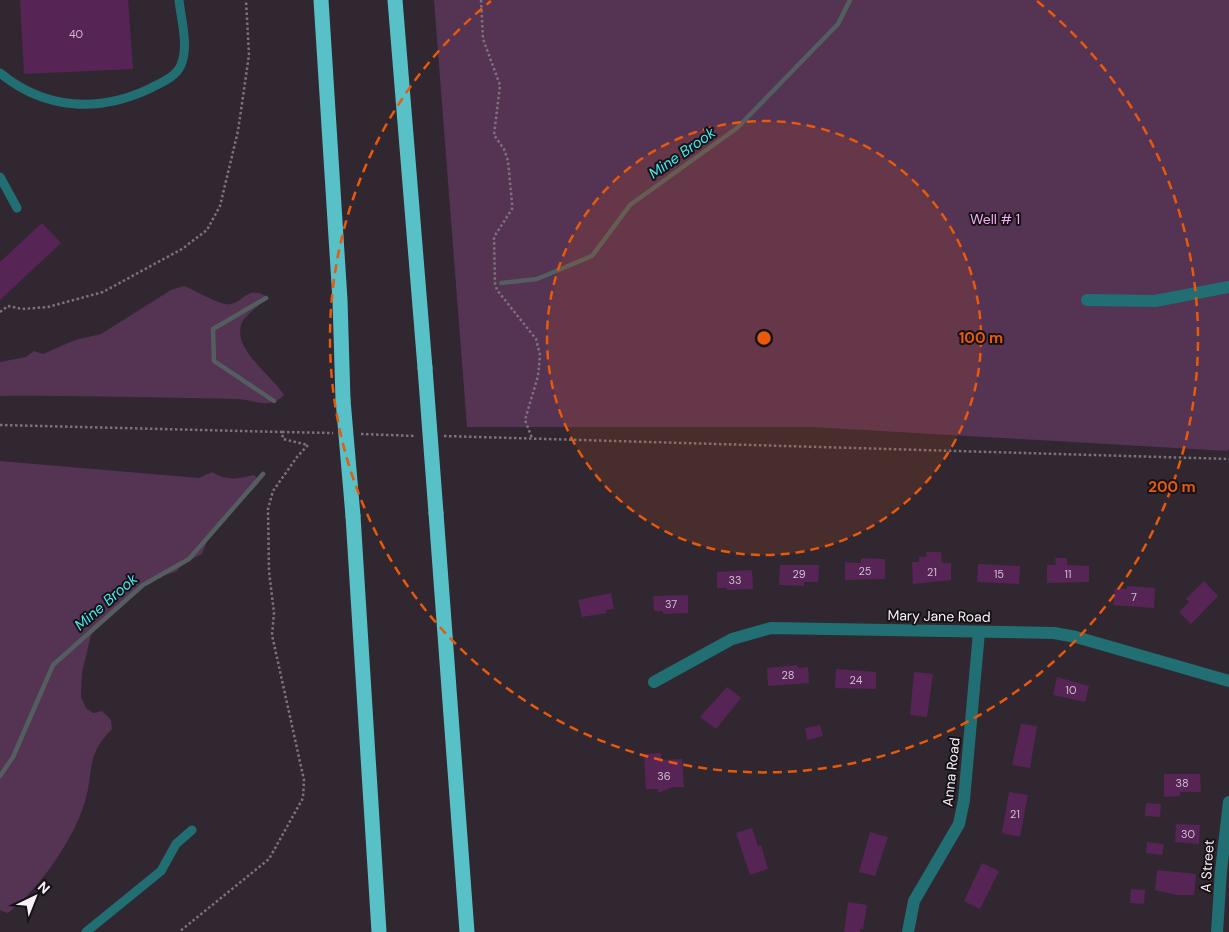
<svg xmlns="http://www.w3.org/2000/svg" width="1229" height="932" font-family="'DM Sans',sans-serif">
	<rect width="100%" height="100%" fill="#312730"/>
	<!-- green -->
	<g fill="#543353">
		<path d="M434,0h795v449l-2,2 -415,-24h-345z"/>
		<path d="M184,286c11,4 38,21 47,18 15,-4 16,-18 35,-8 -5,11 -21,17 -25,29 -7,26 31,50 43,70 -14,15 -29,5 -46,4 -79,-1 -159,-4 -238,-3v-34l26,-5 8,-6 9,3 32,-14 26,-6 70,-44z"/>
		<path d="M0,461l199,17 13,-6c15,9 25,7 42,3l3,3 2,5 -48,49 -9,22 -19,10 -7,8 -21,5 -38,30 -26,28 -9,38 -1,24 5,11 7,5 9,-2 9,9 1,9c-28,28 -17,42 -28,76 -12,37 -46,85 -76,108l-8,-3z"/>
	</g>
	<g fill="none" stroke-linecap="round" stroke-linejoin="round">
		<!-- stream -->
		<g stroke="#545d5f" stroke-width="4.5">
			<path d="M501,283l36,-4 55,-23 38,-51 107,-77 101,-104 12,-24"/>
			<path d="M266,298l-53,31 1,32 60,40"/>
			<path d="M0,776l13,-19 40,-92 90,-80 46,-26 74,-85"/>
		</g>
	</g>
	<!-- building -->
	<g fill="#572456">
		<path d="M20,0h108l5,69 -109,5z"/>
		<path d="M42,223l19,20 -61,57v-38z"/>
		<path d="M926,552h15l1,11h9v17l-38,4 -1,-22h7v-5h8z"/>
		<path d="M861,558l24,1v20l-40,1v-18l16,1z"/>
		<path d="M1055,558h12v7l22,1v16l-42,1v-18h9z"/>
		<path d="M978,564l42,2 -1,18 -42,-2z"/>
		<path d="M780,565h39l-1,17h-14v4l-25,-1z"/>
		<path d="M752,570l1,19 -26,1v-2h-10v-16z"/>
		<path d="M1204,581l14,15 -27,28 -12,-12 10,-10 -3,-3z"/>
		<path d="M1127,586l28,2 -1,20 -41,-3 2,-17 12,1z"/>
		<path d="M611,593l3,16 -8,1 1,3 -25,4 -4,-17z"/>
		<path d="M688,595v18l-25,1v-3h-9l-1,-15z"/>
		<path d="M797,665l1,3 10,-1 1,16 -41,3 -1,-18z"/>
		<path d="M836,669l40,3v17l-41,-1z"/>
		<path d="M914,672l19,2 -6,43 -17,-2z"/>
		<path d="M1057,677l32,9 -4,16 -32,-7z"/>
		<path d="M727,687l14,11 -25,31 -16,-12z"/>
		<path d="M1021,724l16,2 -7,42 -18,-3z"/>
		<path d="M820,725l3,11 -16,4 -2,-12z"/>
		<path d="M661,753v7l21,-1 2,28h-11l-15,6v-4h-12l-2,-35z"/>
		<path d="M1164,774h36l1,18h-21v4l-16,1z"/>
		<path d="M1009,792l19,3 -8,42 -18,-4z"/>
		<path d="M1146,803l15,1 -1,13 -15,-1z"/>
		<path d="M1176,824l24,1 -1,19 -24,-2z"/>
		<path d="M752,828l6,18 3,-1 7,24 -18,6 -14,-42z"/>
		<path d="M870,832l18,5 -13,39 -16,-4z"/>
		<path d="M1147,842l17,2 -2,11 -16,-2z"/>
		<path d="M982,863l17,8 -19,38 -16,-8z"/>
		<path d="M1157,870l39,4 -2,21h-18l-21,-5z"/>
		<path d="M1131,889l14,1 -1,14 -14,-1z"/>
		<path d="M848,902l19,3 -4,24h-3v3h-16z"/>
	</g>
	<g fill="none" stroke-linecap="round" stroke-linejoin="round">
		<!-- path -->
		<g stroke="#7c737b" stroke-width="2.5" stroke-dasharray="2.5 2.5" stroke-linecap="butt">
			<path d="M481,0l2,39 17,46 -6,50 10,14 4,12 4,42v6l-18,28 1,46 2,7 39,49 4,16 -2,21 -13,44 7,18"/>
			<path d="M0,312l8,-6 14,3 26,-2 55,-15 79,-43 25,-19 13,-24 18,-75 11,-76 -3,-55"/>
			<path d="M0,425l282,7 1,7 25,6 -11,12 -24,34 -5,18 1,62 5,42 -2,22 32,145 -1,18 -34,61 -90,73"/>
			<path d="M282,432l51,1"/>
			<path d="M361,434l55,2"/>
			<path d="M444,436l785,23"/>
		</g>
		<!-- lane -->
		<g stroke="#216f73" stroke-width="9">
			<path d="M0,73c45,37 99,40 151,15 11,-6 25,-11 30,-23 8,-19 0,-46 -2,-65"/>
			<path d="M0,177l17,31"/>
			<path d="M86,932l75,-61 15,-27 16,-14"/>
		</g>
		<!-- street -->
		<g stroke="#216f73" stroke-width="12">
			<path d="M1087,300l68,1 74,-14"/>
			<path d="M654,682l78,-43 39,-11 283,5 22,4 153,44"/>
			<path d="M908,932l6,-31 45,-77 5,-24 15,-168"/>
			<path d="M1217,932l4,-61 8,-69"/>
		</g>
		<!-- highway -->
		<g stroke="#57c1c7" stroke-width="15">
			<path d="M321,0l19,300 3,100"/>
			<path d="M395,0l30,368"/>
			<path d="M436,513l31,419"/>
			<path d="M353,516l26,416"/>
		</g>
		<!-- highway-bridge -->
		<g stroke="#57c1c7" stroke-width="15">
			<path d="M425,368l11,145"/>
			<path d="M343,400l10,116"/>
		</g>
	</g>
	<!-- distance rings -->
	<circle cx="764" cy="338" r="217" fill="#e8590c" fill-opacity=".12"/>
	<g fill="none" stroke="#e8590c" stroke-width="2.5" stroke-dasharray="9 6">
		<circle cx="764" cy="338" r="217"/>
		<path d="M1037 1A434 434 0 1 1 491 1"/>
	</g>
	<g text-anchor="middle" stroke-width="4" stroke-linejoin="round" paint-order="stroke">
		<!-- number labels -->
		<g font-size="11" fill="#d0bed0">
			<text x="76" y="38">40</text>
			<text x="865" y="575">25</text>
			<text x="932" y="576">21</text>
			<text x="799" y="578">29</text>
			<text x="999" y="578">15</text>
			<text x="1068" y="578">11</text>
			<text x="735" y="584">33</text>
			<text x="1134" y="601">7</text>
			<text x="671" y="608">37</text>
			<text x="788" y="679">28</text>
			<text x="856" y="684">24</text>
			<text x="1071" y="694">10</text>
			<text x="664" y="780">36</text>
			<text x="1182" y="787">38</text>
			<text x="1015" y="818">21</text>
			<text x="1188" y="838">30</text>
		</g>
		<!-- park labels -->
		<g font-size="14" fill="#faabf7" stroke="#161216">
			<text x="995" y="224">Well # 1</text>
		</g>
		<!-- street labels -->
		<g font-size="14" fill="#f9f2f8" stroke="#161216">
			<text transform="translate(939 616) rotate(1)" y="5">Mary Jane Road</text>
			<text transform="translate(951 772) rotate(-84)" y="5">Anna Road</text>
			<text transform="translate(1207 866) rotate(-86)" y="5">A Street</text>
		</g>
		<!-- water labels -->
		<g font-size="15" font-style="italic" fill="#41ebf3" stroke="#161216">
			<text transform="translate(682 153) rotate(-35)" y="5">Mine Brook</text>
			<text transform="translate(106 602) rotate(-41)" y="5">Mine Brook</text>
		</g>
	</g>
	<circle cx="764" cy="338" r="8" fill="#e8590c" stroke="#161216" stroke-width="2.5"/>
	<g font-size="15" text-anchor="middle" font-weight="bold" fill="#e8590c" stroke="#161216" stroke-width="4" stroke-linejoin="round" paint-order="stroke">
		<text x="981" y="343">100 m</text>
		<text x="1172" y="492">200 m</text>
	</g>
	<!-- north arrow -->
	<g transform="translate(35 897) rotate(43)" stroke="#161216" stroke-width="4" paint-order="stroke">
	<path d="M0-4L9 19L0 12L-9 19Z" fill="#f9f2f8"/>
	<text y="-8" font-size="14" font-weight="bold" text-anchor="middle" fill="#f9f2f8">N</text>
	</g>
</svg>
